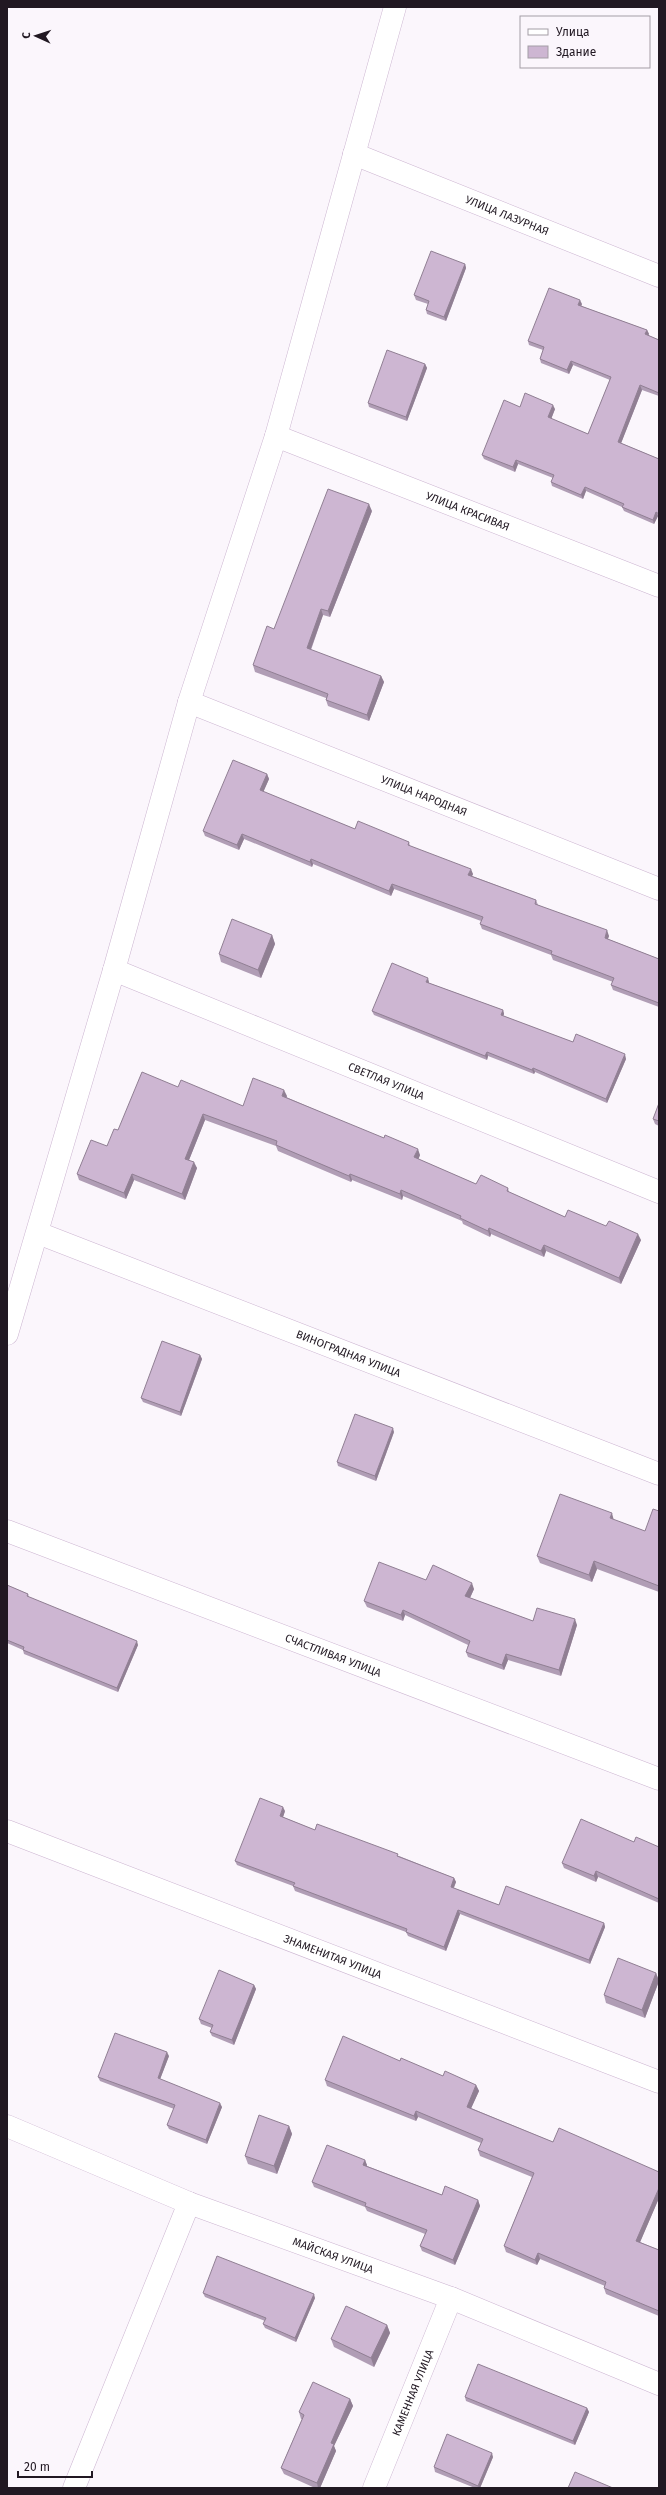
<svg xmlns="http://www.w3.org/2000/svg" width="666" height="2495" font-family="'Fira Sans',sans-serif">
	<rect width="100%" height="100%" fill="#fbf6fc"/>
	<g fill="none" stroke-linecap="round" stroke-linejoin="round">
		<!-- minor casing -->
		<g stroke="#ccb5d1" stroke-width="23">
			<g id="minor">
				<path id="s1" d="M354,154l305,122"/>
				<path id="s2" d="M276,436l383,150"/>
				<path id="s3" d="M189,702l470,187"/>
				<path id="s4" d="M114,970l545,222"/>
				<path id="s5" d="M38,1233l621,241"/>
				<path d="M7,1334l107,-364 75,-268 87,-266 119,-429"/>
				<path id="s6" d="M7,1531l652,248"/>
				<path id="s7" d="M7,1831l652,251"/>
				<path id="s8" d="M7,2126l182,77 262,95 208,86"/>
				<path d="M74,2488l115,-285"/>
				<path id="s9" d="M374,2488l77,-190"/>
			</g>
		</g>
		<!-- minor -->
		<use href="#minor" stroke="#fff" stroke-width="22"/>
	</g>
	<!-- wall -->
	<g fill="#b09db5">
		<path d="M465,264l1,4 -20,53 -19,-7 -1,-4 2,-6 -12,-4 -2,-5z"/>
		<path d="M582,304l-1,2 66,24 2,4 -1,1 11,5v56l-17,-6 -21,53 38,16v58l-1,-1 -4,8 -30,-13 -2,-4 -36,-16 -3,8 -31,-13 -1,-4 2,-4 -35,-14 -3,8 -31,-13 -2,-4 38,-48 35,2 -4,10 37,15 22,-54 -37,-15 -4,9 -28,-11 -1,-4 3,-9 -14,-5 -1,-4z"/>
		<path d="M425,364l2,4 -20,53 -38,-14 -1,-4z"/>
		<path d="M372,511l-42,106 -7,-2 -12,35 70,26 3,6 -15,39 -41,-15 -2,-6v-2l-71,-26 -2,-7 21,-36z"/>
		<path d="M267,774l2,5 -6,13 92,37 54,13 1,4 63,28 -1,2 64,24 2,5 71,31 -1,3 51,20v48l-46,-17 -2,-5 2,-3 -60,-22 -2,-5 -69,-26 -2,-5 1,-3 -87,-32 -3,7 -78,-32 -1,3 -68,-28 -5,11 -34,-14 -2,-5z"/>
		<path d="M272,935l3,9 -14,34 -40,-16 -2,-8z"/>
		<path d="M429,982v1l74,27 1,4 -1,2 70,26 53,17 -19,44 -72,-31 -1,2 -46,-18 -1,4 -113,-45 -2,-4z"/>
		<path d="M178,1087l65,19 44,-10 -1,1 134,58 -2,4 58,25 32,4 1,4 56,25 76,23 -20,44 -75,-33 -2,6 -53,-23 -1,3 -27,-13 -1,-3 -59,-25 -1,4 -50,-20 -1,2 -73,-31 -2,-5 -71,-26 -16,40 8,8 -12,32 -51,-20 -8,19 -47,-19 -2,-6 30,-28 11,-16z"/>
		<path d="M659,1103v23l-4,-2 -2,-5z"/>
		<path d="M200,1355l2,4 -21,57 -38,-14 -2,-4z"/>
		<path d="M394,1432l-18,49 -38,-15 -1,-4z"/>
		<path d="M659,1511v81l-62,-23 -5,13 -52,-19 -3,-7 77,-36 31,11z"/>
		<path d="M426,1580l48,9 -4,9 63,23 44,4 -16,51 -53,-16 -4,10 -36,-13 -2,-5 2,-7 -63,-30 -2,6 -36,-14 -3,-6z"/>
		<path d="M7,1585l21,9 1,3 109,48 -20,47 -94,-38 -1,-4 -16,-7z"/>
		<path d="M285,1811l-2,6 32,13 84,26 55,22 2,4 -2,6 45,17 105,18 1,4 -15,37 -130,-50 -14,37 -38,-15 -2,-4 -111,-41 -2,-5 -56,-21 -2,-4z"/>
		<path d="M634,1842l25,5v56l-61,-26 -2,5 -32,-14 -2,-5z"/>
		<path d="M656,1973l3,8 -14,37 -39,-15 -2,-8z"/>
		<path d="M254,1985l2,4 -22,56 -22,-9 -2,-4 2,-4 -11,-4 -2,-5z"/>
		<path d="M169,2056l-9,23 62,28 -15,37 -38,-15 -2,-4 7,-16 -74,-28 -2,-4z"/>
		<path d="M400,2061l43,15 33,9 3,6 -8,17 82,34 106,30v26l-19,44 19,8v66l-53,-22 -2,-6 1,-2 -65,-27 -3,6 -31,-13 -2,-6 28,-69 -52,-21 -2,-6 3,-7 -63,-26 -2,4 -89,-35 -2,-6z"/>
		<path d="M289,2126l3,8 -15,40 -29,-10 -3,-8z"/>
		<path d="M365,2160l2,6 75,29 36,5 2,6 -25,59 -33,-14 -2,-5 5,-12 -58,-23 -2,-4 -51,-20 -2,-5z"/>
		<path d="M203,2293l112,5 -19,44 -31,-14 -2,-4 2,-3 -60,-24z"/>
		<path d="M387,2325l3,8 -16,34 -40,-20 -3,-8z"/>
		<path d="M465,2397l122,11 2,4 -14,33 -109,-44z"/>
		<path d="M350,2399l3,7 -19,40 2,5 -16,37h-5l-31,-14 -3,-6 21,-49h-1l-2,-7z"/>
		<path d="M493,2457l-13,31h-5l-40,-16 -1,-5z"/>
	</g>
	<!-- shaded-wall -->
	<g fill="#907f93">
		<path d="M465,264l1,4 -20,53 -2,-4z"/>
		<path d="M580,300l2,4 -2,5 -2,-4z"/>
		<path d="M647,330l2,4 -2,4 -2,-4z"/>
		<path d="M571,361l2,4 -4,9 -2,-4z"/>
		<path d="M425,364l2,4 -20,53 -1,-4z"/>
		<path d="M640,385l2,5 -22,56 -2,-4z"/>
		<path d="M553,405l2,4 -5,13 -2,-5z"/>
		<path d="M516,460l2,4 -3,8 -2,-5z"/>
		<path d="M585,487l1,4 -3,8 -2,-4z"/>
		<path d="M369,504l3,7 -42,106 -2,-6z"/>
		<path d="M656,512l2,4 -4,8 -1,-4z"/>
		<path d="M321,609l2,6 -14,39 -2,-6z"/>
		<path d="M381,676l3,6 -15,39 -2,-6z"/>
		<path d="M267,774l2,5 -7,16 -2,-5z"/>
		<path d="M242,834l2,5 -5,11 -2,-5z"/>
		<path d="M311,859l2,5 -1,3 -2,-5z"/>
		<path d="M471,869l2,5 -3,6 -2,-5z"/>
		<path d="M392,884l2,5 -3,7 -2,-5z"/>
		<path d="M607,930l2,6 -3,7 -1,-5z"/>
		<path d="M272,935l3,9 -14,34 -3,-8z"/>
		<path d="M428,978l1,4 -1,4 -2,-4z"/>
		<path d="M503,1010l1,4 -2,5 -1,-4z"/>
		<path d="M487,1052l1,4 -1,4 -2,-4z"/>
		<path d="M625,1054l1,5 -19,44 -1,-4z"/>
		<path d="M533,1068l2,4 -1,2 -2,-4z"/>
		<path d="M284,1090l3,6 -2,6 -3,-6z"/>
		<path d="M203,1114l2,6 -18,45 -2,-6z"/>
		<path d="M418,1149l2,6 -3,8 -3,-6z"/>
		<path d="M194,1162l3,6 -12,32 -3,-6z"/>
		<path d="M132,1174l2,6 -8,19 -2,-6z"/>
		<path d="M350,1174l2,6 -1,2 -2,-6z"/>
		<path d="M401,1190l2,6 -1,4 -2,-6z"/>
		<path d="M489,1228l2,6 -1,3 -2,-6z"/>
		<path d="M638,1234l3,6 -20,44 -2,-6z"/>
		<path d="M544,1245l2,6 -2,6 -3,-6z"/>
		<path d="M200,1355l2,4 -21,57 -1,-4z"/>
		<path d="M393,1428l1,4 -18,49 -1,-5z"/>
		<path d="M612,1513l2,8 -4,-3z"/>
		<path d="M594,1561l3,8 -5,13 -3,-7z"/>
		<path d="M472,1583l2,6 -6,13 -3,-6z"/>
		<path d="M403,1610l2,5 -2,6 -2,-6z"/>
		<path d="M575,1619l2,6 -16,51 -2,-6z"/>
		<path d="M137,1641l1,4 -20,47 -1,-4z"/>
		<path d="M506,1654l2,6 -4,10 -2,-5z"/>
		<path d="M283,1807l2,4 -3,9 -2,-4z"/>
		<path d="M596,1871l2,6 -2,5 -2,-6z"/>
		<path d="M454,1878l2,4 -4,9 -1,-4z"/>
		<path d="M458,1910l2,4 -14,37 -2,-4z"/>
		<path d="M604,1923l1,4 -15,37 -1,-4z"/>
		<path d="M656,1973l3,8 -14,37 -3,-8z"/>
		<path d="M254,1985l2,4 -22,56 -2,-5z"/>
		<path d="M167,2052l2,4 -10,26 -1,-4z"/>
		<path d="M476,2085l3,6 -10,22 -2,-6z"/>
		<path d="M220,2103l2,4 -15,37 -1,-4z"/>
		<path d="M416,2111l2,6 -2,4 -2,-5z"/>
		<path d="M289,2126l3,8 -15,40 -3,-8z"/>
		<path d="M365,2160l2,5 -2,5 -2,-5z"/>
		<path d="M659,2188v10l-21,49 -2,-6z"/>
		<path d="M478,2200l2,6 -25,59 -2,-5z"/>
		<path d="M538,2253l2,6 -3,6 -2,-5z"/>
		<path d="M314,2294l1,4 -19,44 -1,-4z"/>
		<path d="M387,2325l3,8 -16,34 -3,-9z"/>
		<path d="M350,2399l3,7 -19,40 2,5 -16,37h-2l-1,-5 14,-40z"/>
		<path d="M587,2408l2,4 -14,33 -2,-4z"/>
		<path d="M492,2453l1,4 -13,31h-1l-1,-2z"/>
	</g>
	<!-- building -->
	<g fill="#cdb6d2" stroke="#907f93">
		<path d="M431,251l34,13 -21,53 -18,-7 3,-9 -15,-6z"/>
		<path d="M549,288l31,12 -2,5 69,25 -2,4 14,6v53l-19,-8 -22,57 41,17v55l-3,-2 -3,8 -31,-13 2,-3 -39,-17 -4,8 -30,-13 3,-7 -38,-15 -3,7 -31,-12 22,-55 16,7 5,-14 28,12 -5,12 40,17 23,-57 -40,-16 -4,9 -27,-11 4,-12 -16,-6z"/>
		<path d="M387,350l38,14 -19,53 -38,-14z"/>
		<path d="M328,489l41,15 -41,107 -7,-2 -14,39 74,28 -14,39 -41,-15 2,-6 -75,-29 14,-39 7,3z"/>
		<path d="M233,760l34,14 -7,16 95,39 3,-8 51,21 -1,3 63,24 -3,6 68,25 -1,4 72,26 -2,8 54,21v44l-48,-18 3,-7 -63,-24 1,-3 -72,-27 3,-7 -91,-33 -3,7 -78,-32 -1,3 -68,-28 -5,11 -34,-14z"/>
		<path d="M232,919l40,16 -14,35 -39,-16z"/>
		<path d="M392,963l36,15 -2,4 77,28 -2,5 72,27 3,-8 49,20 -19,45 -73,-31 -1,2 -45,-18 -2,4 -113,-45z"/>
		<path d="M142,1072l36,15 3,-7 62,26 10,-28 31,12 -2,6 102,42 1,-3 33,14 -4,8 62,27 5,-9 27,13 -1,3 58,26 3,-7 38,16 3,-5 29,13 -19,44 -75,-33 -3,6 -52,-23 -1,3 -28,-13 1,-2 -60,-26 -1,4 -50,-20 -1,2 -73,-31 1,-4 -74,-27 -18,45 9,3 -12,32 -50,-20 -8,19 -47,-19 14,-34 16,6 7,-17 4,1z"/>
		<path d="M659,1103v18l-6,-2z"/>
		<path d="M162,1341l38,14 -20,57 -39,-14z"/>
		<path d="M355,1414l38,14 -18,48 -38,-14z"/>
		<path d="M560,1494l52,19 -2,5 35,13 8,-22 6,2v75l-65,-25 -5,14 -52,-19z"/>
		<path d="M379,1562l47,18 7,-15 39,18 -7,13 68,25 4,-13 38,11 -16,51 -53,-16 -4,11 -36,-13 4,-11 -67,-31 -2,5 -37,-14z"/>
		<path d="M7,1585l21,9 -1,2 110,45 -20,47 -94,-38 1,-3 -17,-7z"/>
		<path d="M260,1798l23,9 -3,9 35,14 2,-6 81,30 -1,2 57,22 -3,9 48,18 7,-19 98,37 -15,37 -131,-50 -14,37 -38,-15 1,-3 -114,-43 2,-3 -60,-22z"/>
		<path d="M581,1819l53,23 2,-5 23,10v52l-63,-28 -2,5 -32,-13z"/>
		<path d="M618,1958l38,15 -14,37 -38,-15z"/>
		<path d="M219,1970l35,15 -22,55 -22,-8 3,-7 -14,-6z"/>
		<path d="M115,2033l52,19 -9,26 62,25 -14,37 -39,-15 8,-20 -77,-28z"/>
		<path d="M343,2036l57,25 1,-3 42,18 2,-5 31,14 -9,22 86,35 6,-14 100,44v16l-23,53 23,9v61l-55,-23 2,-6 -68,-29 -3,7 -31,-14 30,-73 -56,-23 5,-11 -67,-28 -2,5 -89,-36z"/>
		<path d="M259,2115l30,11 -15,40 -29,-10z"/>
		<path d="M327,2145l38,15 -2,5 79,30 3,-9 33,14 -25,60 -33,-14 7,-16 -62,-24 1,-3 -54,-21z"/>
		<path d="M217,2256l97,38 -19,44 -32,-14 3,-6 -63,-25z"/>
		<path d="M346,2306l41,19 -16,33 -40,-19z"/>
		<path d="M478,2364l109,44 -14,33 -108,-44z"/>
		<path d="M313,2382l37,17 -19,44 3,1 -17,39 -36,-15 23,-53 -5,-3z"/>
		<path d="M447,2434l45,19 -14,33 -44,-19z"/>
		<path d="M575,2472l38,16h-45z"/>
	</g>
	<g text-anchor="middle" stroke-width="3" stroke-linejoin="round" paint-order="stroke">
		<!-- street labels -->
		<g font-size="11" fill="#211822" stroke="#fbf6fc">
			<text dy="4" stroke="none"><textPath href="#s1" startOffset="165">УЛИЦА ЛАЗУРНАЯ</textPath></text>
			<text dy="4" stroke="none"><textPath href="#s2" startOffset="206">УЛИЦА КРАСИВАЯ</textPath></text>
			<text dy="4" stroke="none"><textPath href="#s3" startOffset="253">УЛИЦА НАРОДНАЯ</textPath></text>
			<text dy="4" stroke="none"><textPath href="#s4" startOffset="294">СВЕТЛАЯ УЛИЦА</textPath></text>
			<text dy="4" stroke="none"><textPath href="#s5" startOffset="333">ВИНОГРАДНАЯ УЛИЦА</textPath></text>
			<text dy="4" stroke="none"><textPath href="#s6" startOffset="349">СЧАСТЛИВАЯ УЛИЦА</textPath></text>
			<text dy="4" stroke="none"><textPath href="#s7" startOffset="349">ЗНАМЕНИТАЯ УЛИЦА</textPath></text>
			<text dy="4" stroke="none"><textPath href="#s8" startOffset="351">МАЙСКАЯ УЛИЦА</textPath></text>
			<text dy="4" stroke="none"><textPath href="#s9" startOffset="103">КАМЕННАЯ УЛИЦА</textPath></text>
		</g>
	</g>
	<!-- border -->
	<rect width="666" height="2495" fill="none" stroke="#211822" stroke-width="16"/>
	<!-- legend -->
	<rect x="520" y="16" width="130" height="52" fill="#fbf6fc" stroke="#a49da5"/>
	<rect x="528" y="29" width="20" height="6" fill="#ffffff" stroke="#a49da5"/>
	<text x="556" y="36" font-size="12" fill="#211822">Улица</text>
	<rect x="528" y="46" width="20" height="12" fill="#cdb6d2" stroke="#a49da5"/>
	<text x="556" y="56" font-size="12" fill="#211822">Здание</text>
	<!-- north arrow -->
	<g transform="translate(36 36) rotate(273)" stroke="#fbf6fc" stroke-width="3" paint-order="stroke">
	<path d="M0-3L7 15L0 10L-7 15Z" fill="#211822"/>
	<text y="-6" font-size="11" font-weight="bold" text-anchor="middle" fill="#211822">С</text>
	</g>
	<!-- scale -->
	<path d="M18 2471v6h74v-6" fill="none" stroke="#211822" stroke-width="2"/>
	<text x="24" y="2471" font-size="12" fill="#211822" stroke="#fbf6fc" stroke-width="3" paint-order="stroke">20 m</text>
</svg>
